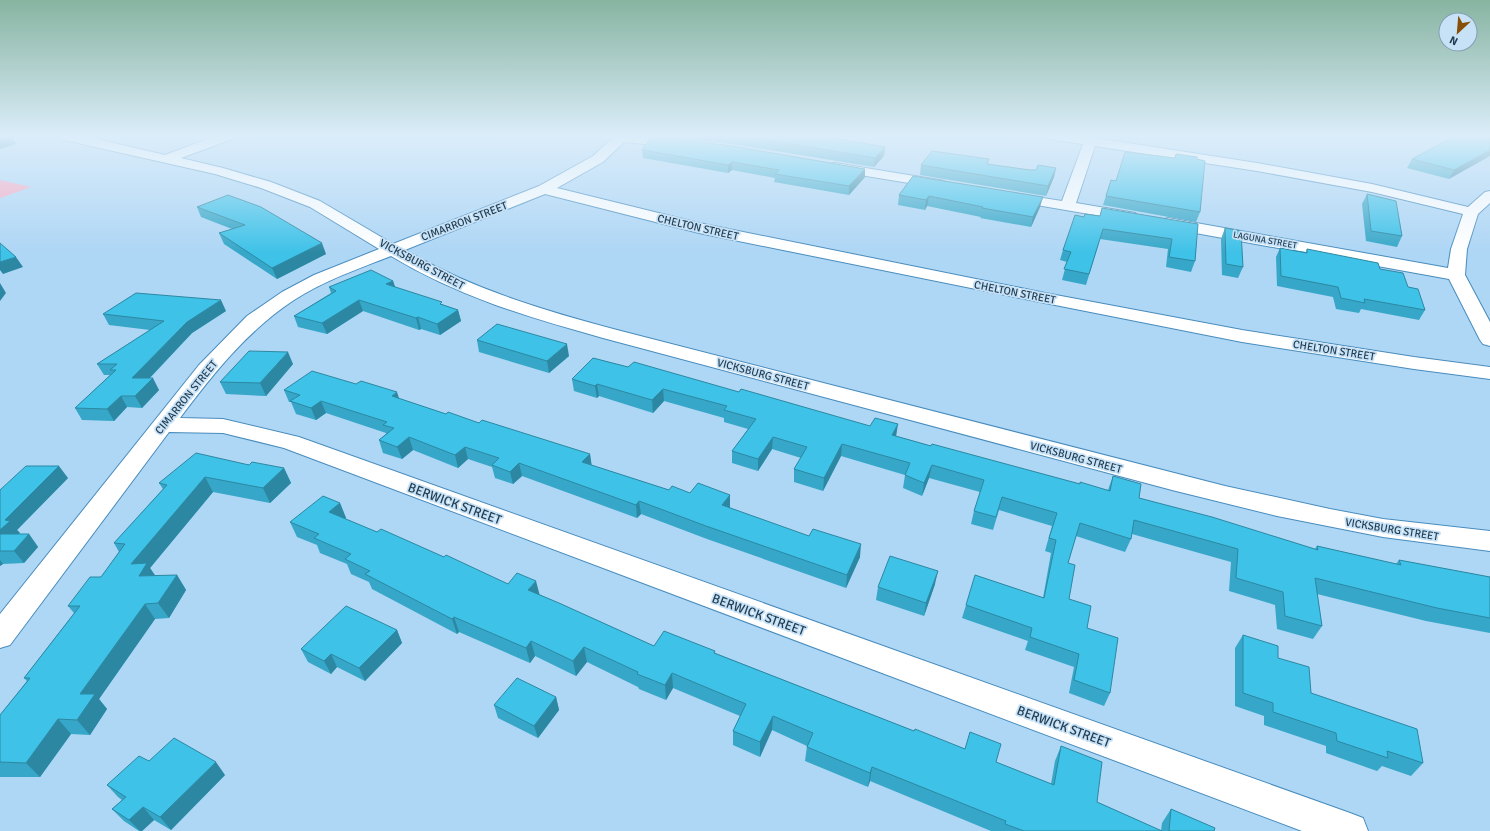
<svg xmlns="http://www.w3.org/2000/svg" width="1490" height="831" font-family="Signika,sans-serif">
	<rect width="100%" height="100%" fill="#aed6f5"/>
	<!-- green -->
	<path fill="#fea4bd" d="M0,180l31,7 -31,11z"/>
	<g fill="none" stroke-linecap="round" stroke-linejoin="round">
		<!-- minor casing -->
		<g stroke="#488cbd" stroke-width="2">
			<g id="minor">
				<path d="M54,135h25l86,20 53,-20h19l-2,3 -54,20 42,10 48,14 49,19 73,43 146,-58 54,-30 23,-21 62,4 5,1 1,3 -1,3 -5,1 -54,-5 -21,20 -46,26 142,35 346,70 197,37 172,27 76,10v12l-76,-10 -172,-27 -197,-39 -346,-70 -154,-39 -140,56c66,39 138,60 212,80l608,156 105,23 53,10 107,12v20l-107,-14 -106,-21 -105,-26 -569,-152c-75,-21 -144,-41 -212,-82 -33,13 -68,25 -97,44 -47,31 -81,74 -114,118l43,1 76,18 1051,376 13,5 5,13h-66l-1018,-383 -61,-15 -54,-1 -159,213 -10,3v-34l199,-249 48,-49 35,-24 32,-17 65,-26 -69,-42 -49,-19 -46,-14 -155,-35z"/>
				<path d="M1042,135h34l181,28 115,21 96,23 17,-15 5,-1v12l-12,11 -11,35 -2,26 25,47v24l-7,-2 -3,-4 -31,-61 -281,-51 -5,-2 -3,-3 3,-3 5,-2 280,50 3,-19 12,-35 -91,-22 -115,-21 -162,-25 -19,57 59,10 3,3 -3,3 -5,2 -123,-21 -2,-3 2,-3 5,-1 50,8 21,-57 -35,-5z"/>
				<path d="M835,163l104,17 5,1 2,3 -2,3 -5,1 -109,-18 -2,-3 2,-3z"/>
			</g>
		</g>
		<!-- minor -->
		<use href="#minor" fill="#fff" fill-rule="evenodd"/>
	</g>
	<!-- wall -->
	<g fill="#36a7c8">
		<path d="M817,135l68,12 -1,9 -10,11 -142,-23 -74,-8z"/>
		<path d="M1480,135l-31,44 -42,-11 5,-9z"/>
		<path d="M642,150l223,27 -16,18 -75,-13 1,-4 -43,-8 -4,3 -85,-15z"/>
		<path d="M1176,154l24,58 -4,10 -93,-17 8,-25 5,1 59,-23z"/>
		<path d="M989,164l41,6 26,-2 -2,9 -8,19 -126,-21 1,-10z"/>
		<path d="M913,176l127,31 -9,20 -51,-9 1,-1 -54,-11 -2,4 -27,-5 1,-10z"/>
		<path d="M1367,194l35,42 -5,11 -31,-6 -4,-37z"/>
		<path d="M197,207l129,47 -49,25 -53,-35 -5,-11 13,-4 -31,-12z"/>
		<path d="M1100,216l98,8 -3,37 -4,11 -25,-5 2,-18 -68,-10 -14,46 -24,-5 5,-18 -7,-2 3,-10 21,-33z"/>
		<path d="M1225,228l18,39 -5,11 -16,-3 -1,-36z"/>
		<path d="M1280,248l26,4 1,-3 73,20 28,18 17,23 -6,10 -58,-11 -2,4 -23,-4 -3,-12 -56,-11 -1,-29z"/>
		<path d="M393,281l2,6 63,23 3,11 -21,14 -19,-6 -2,1 -56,-19 -36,23 -29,-7 -4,-11 37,-23 -2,-6z"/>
		<path d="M226,311l-34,22 -42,45 9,12 -17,18 -15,-1 -13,14 -32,-1 -7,-12 35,-33h-6l-7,-11 53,-34 -41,-5 -6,-11z"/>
		<path d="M477,340l92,16 -20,17 -70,-21z"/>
		<path d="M593,358l303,78 35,10 149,38 28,6 5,-14 26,22 176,51 2,-3 79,18 3,-4 91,17v56l-64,-12 -109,-27 5,32 -9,13 -36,-10 -2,-24 -46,-14 2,-29 -99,-28 -1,5 -6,13 -49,-16 -8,27 1,36 18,29 23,65 -6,13 -35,-13 5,-26 -49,-17 3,-9 -66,-23 4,-13 77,-7 8,-45 -6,-2 7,-25 -53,-16 -6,20 -22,-6 3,-13 6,-19 -51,-14 -7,18 -19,-8 2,-13 -64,-19 -18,35 -29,-9v-13l7,-11 -29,-9 -14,22 -26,-8v-12l16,-22 -24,-7v-4l-60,-17 -11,12 -54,-17 -2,2 -23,-7 -2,-12z"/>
		<path d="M293,364l-27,32 -40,-2 -6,-12z"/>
		<path d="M284,390l115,9 47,15 144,40 1,11 78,25 21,3 40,2v13l130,49 -14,31 -139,-49 -66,-25 -4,4 -115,-42 -9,8 -18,-6 -3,-11 -24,-8 -10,9 -45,-18 -11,9 -19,-6 -4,-13 7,-6v-1l-60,-20 -10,7 -20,-6 -5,-12h-2z"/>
		<path d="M249,465l35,3 7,15 -21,20 -57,-11 -63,76 5,8 22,-1 9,15 -17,28 -14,1 -56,80 8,10 -17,26 -19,-1 -31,43h-40v-62l27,-34 -3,-3 50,-65 -6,-7 33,-29 18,-25 -5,-9 49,-54 -4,-6z"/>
		<path d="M68,478l-51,52 3,3 -1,1h10l9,13 -14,16 -21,1 -3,2v-76z"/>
		<path d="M340,503l6,15 -1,1 32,13 67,25 64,27 32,11 114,51 61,5v2l199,78 51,18 5,-17 26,30 55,22 4,-23 6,-15 36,56 64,29 1,-8 9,-14 43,22h-223l-121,-50 -2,6 -63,-26 2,-15 -35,-16 -12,27 -27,-12v-14l7,-15 -67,-28 -7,12 -27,-11 -1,-2 -51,-25 -11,14 -41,-20 -5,7 -71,-31 -2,2 -85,-45 -3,-7 -18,-8 -4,-10 -27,-11 -3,-8 -20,-8 -7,-15z"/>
		<path d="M935,584l-11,32 -48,-16 2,-13z"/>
		<path d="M397,630l5,13 -37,38 -28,-14 -6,7 -23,-12 -7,-13z"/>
		<path d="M1243,635l35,23 33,35 112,70 -12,13 -29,-10 -5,5 -51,-18v-7l-62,-21v-9l-29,-10v-58z"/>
		<path d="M556,697l3,13 -21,28 -40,-20 -4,-13z"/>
		<path d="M149,761l76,14 -54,55 -17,-10 -12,11h-3l-15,-10 -12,-12 10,-9 -4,-3 -11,-12z"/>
	</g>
	<!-- shaded-wall -->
	<g fill="#2c88a2">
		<path d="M12,136l4,8 -16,5v-10z"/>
		<path d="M885,147l-1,9 -10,11 1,-9z"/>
		<path d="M1490,150v6l-41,23 5,-9z"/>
		<path d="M732,162v8l-4,3v-8z"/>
		<path d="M1056,168l-2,9 -8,19 2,-10z"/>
		<path d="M865,169v8l-16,18v-9z"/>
		<path d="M929,196l-2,10 -2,4 1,-10z"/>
		<path d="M1043,197l-3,10 -9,20 2,-10z"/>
		<path d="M322,243l4,11 -49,25 -5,-11z"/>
		<path d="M16,257l7,10 -20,7 -3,-4v-8z"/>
		<path d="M393,281l4,11 -11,-8z"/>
		<path d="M0,283l6,10 -6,8z"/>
		<path d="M221,300l5,11 -34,22 -53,56 -7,-11 55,-56z"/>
		<path d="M359,300l4,11 -36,23 -5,-11z"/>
		<path d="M458,310l3,11 -21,14 -3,-11z"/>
		<path d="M418,317l3,12 -2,1 -3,-12z"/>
		<path d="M567,344l2,12 -20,17 -2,-12z"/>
		<path d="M288,352l5,12 -27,32 -6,-13z"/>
		<path d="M153,378l6,12 -17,18 -7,-12z"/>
		<path d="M597,384l2,12 -2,2 -2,-12z"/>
		<path d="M663,389l1,12 -11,12 -1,-13z"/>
		<path d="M397,392l4,12 -9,-8z"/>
		<path d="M121,396l6,11 -13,14 -7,-12z"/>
		<path d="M321,401l5,12 -10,7 -5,-12z"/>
		<path d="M898,424l-2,13 -4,-2z"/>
		<path d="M409,437l4,13 -11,9 -5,-12z"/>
		<path d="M773,437l-1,12 -14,22v-12z"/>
		<path d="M842,444l-1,12 -18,35 1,-13z"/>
		<path d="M465,447l3,12 -10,9 -3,-13z"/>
		<path d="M590,454l2,13 -10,-5z"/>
		<path d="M519,463l3,13 -9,8 -3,-12z"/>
		<path d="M932,465l-3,13 -7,18 2,-13z"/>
		<path d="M59,466l9,12 -51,52 3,3 -15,14 -5,-7v-10l5,-10z"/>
		<path d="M284,468l7,15 -21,20 -7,-15z"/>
		<path d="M205,477l8,15 -63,76 7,10 -8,13 -18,-27z"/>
		<path d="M730,495v12l-7,11 -1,-13z"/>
		<path d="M639,501l2,13 -4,4 -1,-13z"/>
		<path d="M340,503l6,15 -11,9 -6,-15z"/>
		<path d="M29,534l9,13 -14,16 -10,-12z"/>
		<path d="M861,544l-1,13 -14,31 1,-13z"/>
		<path d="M0,560l3,4 -3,2z"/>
		<path d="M938,571l-3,13 -11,32 2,-13z"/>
		<path d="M177,575l9,15 -17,28 -11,-15z"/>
		<path d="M536,581l4,15 -12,-6z"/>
		<path d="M145,604l10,15 -56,80 8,10 -17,26 -13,-15 3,-26z"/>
		<path d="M454,617l5,15 -2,2 -5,-15z"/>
		<path d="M397,630l5,13 -37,38 -6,-13z"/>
		<path d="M531,641l4,15 -5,7 -4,-15z"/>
		<path d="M584,647l3,15 -11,14 -3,-15z"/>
		<path d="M331,654l6,13 -6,7 -7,-13z"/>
		<path d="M672,673l1,15 -7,12 -1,-15z"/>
		<path d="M556,697l3,13 -21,28 -4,-12z"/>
		<path d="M773,716l-1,14 -12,27v-15z"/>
		<path d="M58,719l13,15 -31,43 -14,-14z"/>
		<path d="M216,762l9,13 -54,55 -11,-13z"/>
		<path d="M872,767l-2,14 -2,6 2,-14z"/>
		<path d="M143,807l11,13 -12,11h-2l-11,-11z"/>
	</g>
	<!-- building -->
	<g fill="#3fc2e8" stroke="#2c88a2">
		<path d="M0,135h10l2,1 -12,3z"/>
		<path d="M737,135h80l68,12 -10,11z"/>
		<path d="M1457,135h23l10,3v12l-36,20 -42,-11z"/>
		<path d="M650,138l25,1 57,7 133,23 -16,17 -74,-12 4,-4 -47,-8 -4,3 -86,-15z"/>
		<path d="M932,151l57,8 -2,5 43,6h6l2,-5 18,3 -8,18 -127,-21z"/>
		<path d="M1125,152l50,6 1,-4 21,3v2l8,2 -5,51 -94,-16 5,-16 5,1z"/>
		<path d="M913,176l130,21 -10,20 -51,-9 1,-1 -54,-11 -3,4 -27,-5z"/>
		<path d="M1367,194l29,7 6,35 -31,-5z"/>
		<path d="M228,195l33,12 61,36 -50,25 -53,-35 26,-8 -48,-18z"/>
		<path d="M1102,208l96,16 -3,37 -26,-4 3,-18 -69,-10 -14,45 -25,-5 7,-17 -8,-2 12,-35 9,2 1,-3 15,2z"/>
		<path d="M1225,228l16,3 2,36 -17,-3z"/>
		<path d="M0,243l16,14 -16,5z"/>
		<path d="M1280,248l27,5v-4l71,14 2,6 23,4 5,14 10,2 7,21 -61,-11 1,4 -24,-5 -3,-11 -57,-11z"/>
		<path d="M371,270l22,11 -7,3 56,18 -2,2 18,6 -21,14 -19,-7 -2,1 -57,-18 -37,23 -28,-7 42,-25 -7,-4z"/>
		<path d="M136,293l85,7 -34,22 -55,56h21l-18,18h-14l-14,13 -32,-1 41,-38h-6l7,-6h-20l67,-43 -61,-7z"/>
		<path d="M497,324l70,20 -20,17 -70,-21z"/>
		<path d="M249,351l39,1 -28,31 -40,-1z"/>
		<path d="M593,358l35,9 6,-5 105,30 2,-3 129,37 5,-8 23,6 -6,11 39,11 1,-2 148,40v-2l30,9 3,-15 28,8 -2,14 73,19 106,33 -1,-4 84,19 -2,-5 91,17v41l-53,-10 -122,-30 7,48 -37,-10 -2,-24 -47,-14 2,-29 -104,-29 -3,19 -51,-16 -12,40 7,2 -6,34 22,7 -4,22 31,10 -8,55 -36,-13 5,-26 -49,-17 2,-9 -66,-23 9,-30 69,23 12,-58 -7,-2 8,-25 -55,-16 -6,20 -22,-6 10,-31 -52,-15 -8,18 -19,-8 5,-12 -68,-19 -18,34 -30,-9 13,-22 -34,-10 -15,22 -26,-8 24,-32 -32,-9 3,-4 -64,-17 -11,11 -55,-16 -2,2 -23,-7z"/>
		<path d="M312,371l44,13 5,-3 36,11 -5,4 54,18 2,-2 31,11 3,-3 108,34 -8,8 87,28 3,-4 18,7 8,-10 32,12 -8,10 87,31 4,-7 48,15 -14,31 -141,-49 -67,-25 -3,4 -117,-42 -9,9 -18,-7 7,-7 -34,-11 -10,8 -46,-18 -12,10 -18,-7 15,-12 -11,-3 4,-3 -66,-21 -10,7 -21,-7 10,-6 -16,-5z"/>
		<path d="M196,453l53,12 3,-3 32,6 -21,20 -58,-11 -74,87 16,-1 -8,13 38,-1 -19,28 -13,1 -65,90h15l-18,26 -19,-1 -32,44 -26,-1v-47l30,-37h-6l56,-72h-12l22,-29h11l24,-33 -11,-1 53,-58 -8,-2z"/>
		<path d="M26,466h33l-54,54 5,1 -10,9v-40z"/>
		<path d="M323,496l17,7 -11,9 48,20 4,-3 63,28 2,-2 62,29 9,-11 19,8 -8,9 31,13 95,43 10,-15 51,20 -1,2 200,78 1,-2 50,20 5,-17 31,12 -5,18 58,23 7,-39 41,16 -5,40 65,29h-138l-19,-7 1,-3 -134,-54 -2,6 -63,-26 6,-14 -40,-17 -13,26 -27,-11 13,-27 -74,-31 -7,12 -28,-11 1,-2 -54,-25 -11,14 -42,-20 -5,7 -72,-31 -2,2 -87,-45 5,-3 -25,-12 6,-5 -37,-16 5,-4 -29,-12z"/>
		<path d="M0,534h29l-15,17h-14z"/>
		<path d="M890,556l48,15 -12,32 -48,-16z"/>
		<path d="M346,606l51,24 -38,38 -28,-14 -7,7 -23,-12z"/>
		<path d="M1243,635l35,11v12l31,9 2,26 106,36 6,34 -36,-12 1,7 -51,-17 -1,-8 -63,-21v-9l-30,-10z"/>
		<path d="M517,678l39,19 -22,29 -40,-21z"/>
		<path d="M174,738l42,24 -56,55 -17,-10 -14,13 -17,-11 14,-12 -19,-12 32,-29 10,5z"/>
		<path d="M1171,809l44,19 -1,3h-45z"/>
	</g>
	<!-- sky -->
	<linearGradient id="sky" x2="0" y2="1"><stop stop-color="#87b4a1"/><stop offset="0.54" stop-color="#dbedfa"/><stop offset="1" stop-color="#dbedfa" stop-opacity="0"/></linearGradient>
	<rect width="1490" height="252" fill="url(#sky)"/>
	<g text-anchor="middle" stroke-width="3.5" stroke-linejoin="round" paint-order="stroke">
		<!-- far-street labels -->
		<g font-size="9" fill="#1f3c51" stroke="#c7e1f6">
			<text transform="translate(1265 240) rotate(10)" y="3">LAGUNA STREET</text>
		</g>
		<!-- street labels -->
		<g font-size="11" fill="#1f3c51" stroke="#c7e1f6">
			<text transform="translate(464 221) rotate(-21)" y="4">CIMARRON STREET</text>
			<text transform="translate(698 227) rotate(13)" y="4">CHELTON STREET</text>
			<text transform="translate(422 264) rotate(28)" y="4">VICKSBURG STREET</text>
			<text transform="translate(1015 292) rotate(11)" y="4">CHELTON STREET</text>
			<text transform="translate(1334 350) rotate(9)" y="4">CHELTON STREET</text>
			<text transform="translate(763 374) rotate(15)" y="4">VICKSBURG STREET</text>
			<text transform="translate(186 397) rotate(-51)" y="4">CIMARRON STREET</text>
			<text transform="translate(1076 457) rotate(15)" y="4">VICKSBURG STREET</text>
			<text transform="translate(1392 529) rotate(9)" y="4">VICKSBURG STREET</text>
		</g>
		<!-- near-street labels -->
		<g font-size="13" fill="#1f3c51" stroke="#c7e1f6">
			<text transform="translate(455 503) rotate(20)" y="5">BERWICK STREET</text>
			<text transform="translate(759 614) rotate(20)" y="5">BERWICK STREET</text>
			<text transform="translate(1064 726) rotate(20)" y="5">BERWICK STREET</text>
		</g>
	</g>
	<!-- north arrow -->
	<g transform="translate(1458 32) rotate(206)"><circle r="19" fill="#c7e1f6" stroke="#849fb4"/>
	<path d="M0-3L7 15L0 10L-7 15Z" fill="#884e07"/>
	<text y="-6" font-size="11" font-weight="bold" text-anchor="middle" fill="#1f3c51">N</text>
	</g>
</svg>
